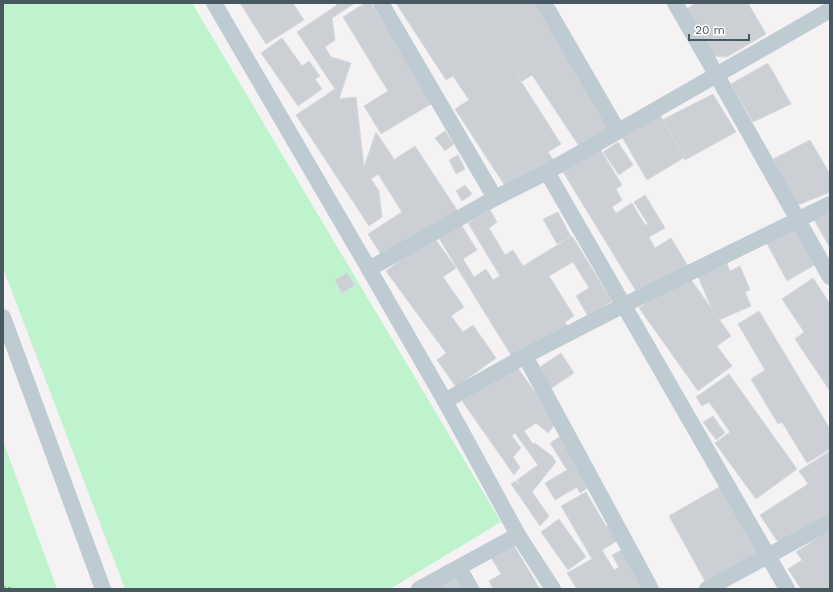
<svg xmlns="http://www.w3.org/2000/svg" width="833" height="592" font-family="'Work Sans',sans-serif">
	<rect width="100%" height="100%" fill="#f4f2f2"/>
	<!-- green -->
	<g fill="#bff3ce">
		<path d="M3,3h189l309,519 -111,67h-265l-122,-321z"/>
		<path d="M3,441l54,148h-54z"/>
	</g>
	<!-- building -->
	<g fill="#ccd0d5" stroke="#d6d9de">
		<path d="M240,3h53l11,17 -38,24z"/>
		<path d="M336,3h19l-23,15 3,22 -10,7 6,10 20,6 -12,36 17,-2 8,70 12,-35 18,27 -2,2 23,-15 44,67 -74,48 -17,-27 34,-22 -24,-38 -7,5 8,12 3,26 -13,9 -73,-111 39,-26 -38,-57 40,-27z"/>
		<path d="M365,3h6l21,34 44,64 -55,33 -17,-28 24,-15 -45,-74z"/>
		<path d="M396,3h144l80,120 -39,26 -49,-74 -11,7 -4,-7 44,69 -13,8 7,10 -46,30 -54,-83 14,-9 -16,-24 -7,4z"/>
		<path d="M696,3h52l18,31 -39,23 -14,-1 -27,-47z"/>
		<path d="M282,38l20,28 7,-5 11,15 -5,3 7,10 -24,17 -37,-53z"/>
		<path d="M768,63l23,41 -38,18 -22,-38z"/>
		<path d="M713,94l23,38 -51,28 -23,-40z"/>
		<path d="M660,115l25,42 -38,23 -25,-43z"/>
		<path d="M445,131l9,13 -9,7 -10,-13z"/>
		<path d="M810,140l20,34v18l-32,13 -25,-46z"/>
		<path d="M618,142l15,23 -14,10 -16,-23z"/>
		<path d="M600,149l22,36 -6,4 6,11 -10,7 4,6 16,-10 13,22 3,-1 -14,-22 11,-7 20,33 -16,9 6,11 16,-10 17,28 -49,30 -76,-124z"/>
		<path d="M458,155l7,14 -9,5 -7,-14z"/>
		<path d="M465,185l7,9 -10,7 -6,-10z"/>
		<path d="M830,206v42l-18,-32z"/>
		<path d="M490,210l7,12 -8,6 16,27 8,-5 10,16 49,-30 40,65 -24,15 -12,-20 13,-8 -16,-26 -24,14 25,40 -9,6 3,5 -54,33 -76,-123 22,-14 17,27 -14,9 11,18 12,-8 7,11 7,-4 -32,-53z"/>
		<path d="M558,212l13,25 -14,7 -14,-25z"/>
		<path d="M794,224l22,40 -29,17 -22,-41z"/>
		<path d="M433,236l23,32 -13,9 21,30 -13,9 12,16 10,-7 23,33 -40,29 -19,-27 9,-7 -60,-82z"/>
		<path d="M726,261l4,10 10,-5 10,24 -5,2 6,14 -34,15 -20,-47z"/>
		<path d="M347,273l8,12 -13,8 -7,-13z"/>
		<path d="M687,274l44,62 -14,10 15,20 -34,25 -59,-83z"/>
		<path d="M813,278l17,26v87l-35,-52 9,-7 -22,-33z"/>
		<path d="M759,311l71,118v20l-23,14 -25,-41 -4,2 -27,-45 14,-9 -27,-46z"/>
		<path d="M561,353l13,20 -24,16 -13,-20z"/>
		<path d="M515,364l29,41 11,19 -7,9 -12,-10 -12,8 9,13 2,-1 17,13 4,6 -24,30 17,24 -9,10 -29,-42 4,-3 5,4 -3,-5 21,-15 -23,-32 -3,3 9,12 -8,9 7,10 -6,8 -52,-74z"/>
		<path d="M729,374l68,95 -41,30 -41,-56 15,-11 -21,-30 -7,4 -6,-9z"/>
		<path d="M713,416l12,17 -9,7 -13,-18z"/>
		<path d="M562,435l30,50 -12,8 -3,-6 -22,13 -10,-17 22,-13 -17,-27z"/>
		<path d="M830,451v70l-46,30 -24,-36 48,-31 -9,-13z"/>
		<path d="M721,486l37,68 -52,29 -37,-67z"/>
		<path d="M586,492l20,34 5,-3 9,16 -18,11 12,20 5,-3 -7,-12 17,-9 25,43h-77l-10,-16 25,-14 -31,-53z"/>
		<path d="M559,519l27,38 -18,13 -27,-38z"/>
		<path d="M830,530v59h-29l-13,-20 14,-9 -6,-8z"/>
		<path d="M507,534l33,55h-47l-4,-8 12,-7 -12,-20z"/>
		<path d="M448,564l16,25h-40l-4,-7z"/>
	</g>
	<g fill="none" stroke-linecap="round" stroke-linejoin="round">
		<!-- path -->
		<path stroke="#74d49a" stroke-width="2.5" stroke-dasharray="3 2" stroke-linecap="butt" d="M3,587l11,2"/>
		<!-- street -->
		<g stroke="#bfcbd2" stroke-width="16">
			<path d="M214,3l155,266 76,132 73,134 35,54"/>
			<path d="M381,3l114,195"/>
			<path d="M544,3l74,128"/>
			<path d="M675,3l41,71 114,203"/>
			<path d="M547,172l240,417"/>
			<path d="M369,269l126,-71 52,-26 283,-162"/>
			<path d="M3,317l100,272"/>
			<path d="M525,356l126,233"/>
			<path d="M445,401l80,-45 99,-51 206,-101"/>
			<path d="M459,568l12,21"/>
			<path d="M419,589l99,-54"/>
			<path d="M707,589l123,-67"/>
		</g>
	</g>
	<!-- border -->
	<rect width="833" height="592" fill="none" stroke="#485861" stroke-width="8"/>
	<!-- scale -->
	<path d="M689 34v6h60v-6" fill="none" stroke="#485861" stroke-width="2"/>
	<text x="695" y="34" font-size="12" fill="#485861" stroke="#ffffff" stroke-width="3" paint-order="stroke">20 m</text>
</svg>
